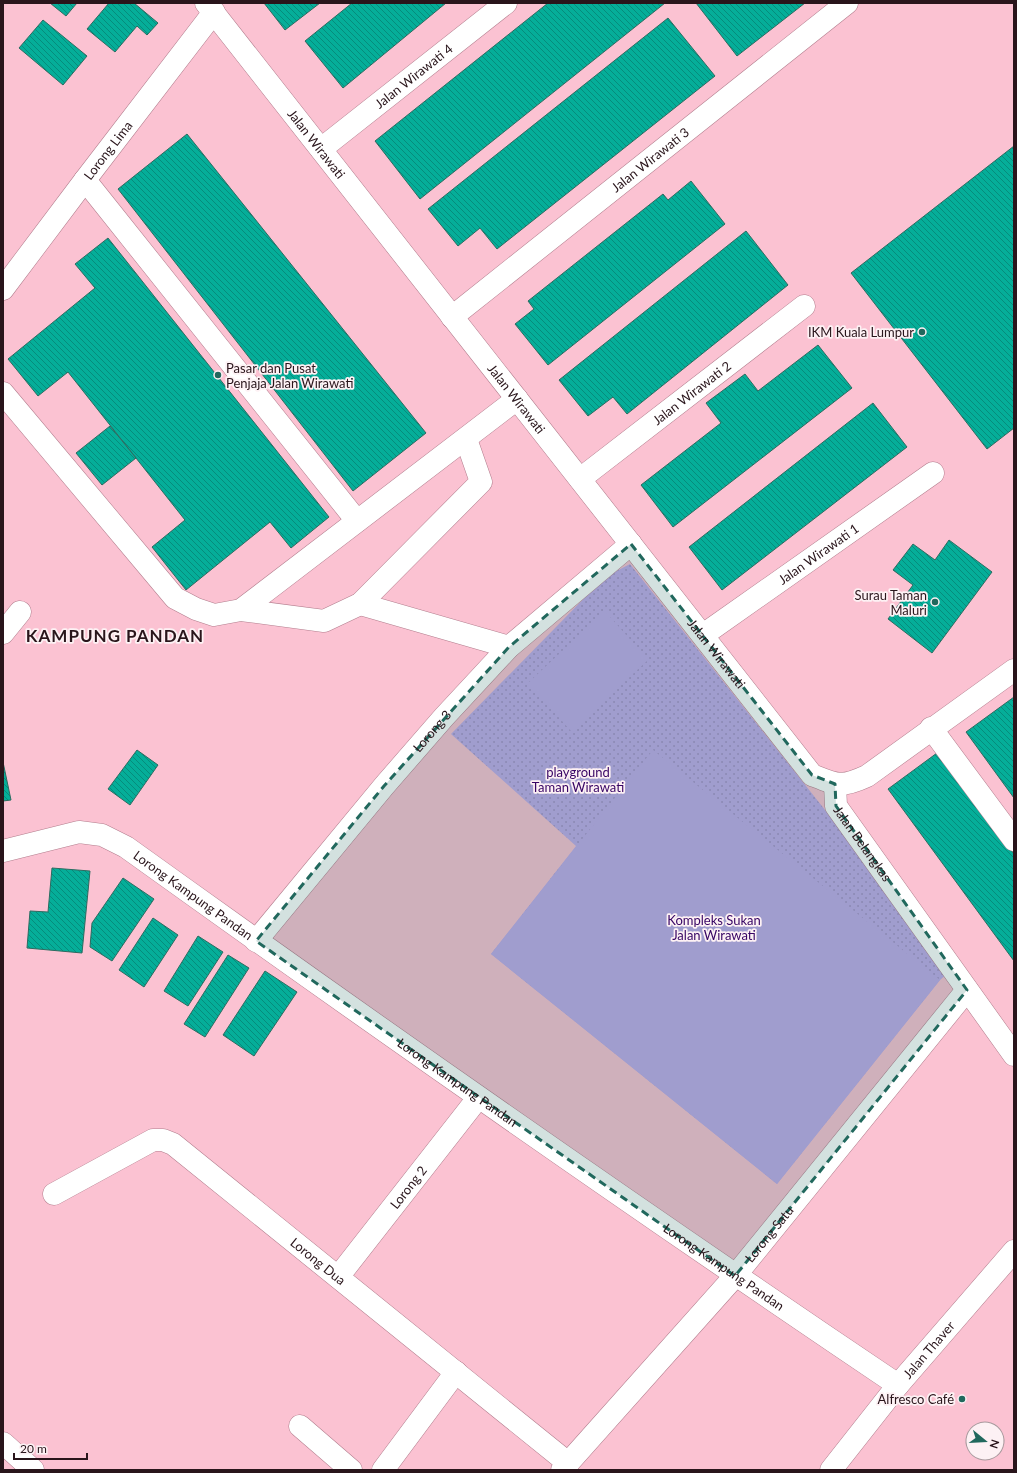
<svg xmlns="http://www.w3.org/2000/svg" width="1017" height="1473" font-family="Lato,sans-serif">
	<defs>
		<pattern id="grass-dots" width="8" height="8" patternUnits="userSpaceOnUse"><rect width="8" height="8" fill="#c0aaea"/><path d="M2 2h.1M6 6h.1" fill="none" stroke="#a591c8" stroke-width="1.8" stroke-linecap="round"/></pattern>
		<pattern id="building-back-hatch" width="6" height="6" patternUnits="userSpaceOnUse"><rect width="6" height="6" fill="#05ae99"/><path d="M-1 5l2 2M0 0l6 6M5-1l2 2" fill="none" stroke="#068c7c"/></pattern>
	</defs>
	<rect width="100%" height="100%" fill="#fbc2d2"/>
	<!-- grass -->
	<path fill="url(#grass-dots)" d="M630,564l203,256 114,154 -7,6 -163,204 -286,-230 85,-108 -125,-112 154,-157z"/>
	<!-- pitch -->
	<g fill="#c0aaea">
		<path d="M605,611l43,49 -77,71 -43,-48z"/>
		<path d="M653,750l287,230 -163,204 -286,-230z"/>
	</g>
	<!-- building -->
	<g fill="url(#building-back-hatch)" stroke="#2c6b60">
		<path d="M50,3h27l-11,13z"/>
		<path d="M109,3h25l24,20 -11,12 -10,-9 -22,26 -28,-23z"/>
		<path d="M264,3h56l-35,27z"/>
		<path d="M352,3h94l-103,85 -38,-47z"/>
		<path d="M548,3h117l-245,196 -45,-58z"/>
		<path d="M696,3h109l-68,53z"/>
		<path d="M668,18l47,58 -218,173 -17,-21 -22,18 -30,-37z"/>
		<path d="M43,20l44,36 -24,29 -44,-37z"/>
		<path d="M187,134l239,299 -73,58 -235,-302z"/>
		<path d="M1014,146v282l-27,21 -136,-176z"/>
		<path d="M691,181l34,43 -177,141 -33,-41 19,-15 -6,-8 135,-107 5,6z"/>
		<path d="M746,231l42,54 -161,129 -14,-17 -25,19 -29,-36z"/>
		<path d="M108,238l221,279 -38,31 -21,-26 -84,68 -34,-43 33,-27 -117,-148 -30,24 -30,-37 87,-71 -20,-24z"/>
		<path d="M818,345l34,43 -179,139 -32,-42 80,-62 -15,-20 39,-29 13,17z"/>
		<path d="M873,403l34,44 -185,143 -33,-43z"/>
		<path d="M110,426l26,32 -34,27 -26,-32z"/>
		<path d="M949,540l43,32 -60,81 -44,-34 25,-34 -20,-15 20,-26 22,16z"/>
		<path d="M1014,697v101l-48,-66z"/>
		<path d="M137,750l21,15 -28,40 -22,-16z"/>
		<path d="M937,753l77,101v107l-126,-172z"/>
		<path d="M3,762l8,38 -8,1z"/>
		<path d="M52,868l38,3 -8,82 -55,-5 3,-37 18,1z"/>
		<path d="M123,878l31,21 -42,62 -22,-14 2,-24z"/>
		<path d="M153,918l25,17 -34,52 -25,-17z"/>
		<path d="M198,936l25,16 -35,54 -24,-15z"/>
		<path d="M228,955l21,13 -44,69 -21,-13z"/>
		<path d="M265,971l32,21 -43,64 -31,-21z"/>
	</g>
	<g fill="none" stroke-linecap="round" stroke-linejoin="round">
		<!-- minor casing -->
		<g stroke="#b27d8d" stroke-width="23">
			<g id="minor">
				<path id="s1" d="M206,3l606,772c25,10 29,13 55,1l147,-106"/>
				<path id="s2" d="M321,149l185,-146"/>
				<path d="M85,180l272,341"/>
				<path id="s3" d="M3,289l82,-109 129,-168"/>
				<path id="s4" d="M452,317l395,-314"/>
				<path d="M3,393l172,205 21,11 18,6 27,-5 276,-211"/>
				<path id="s5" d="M580,479l224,-173"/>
				<path d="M360,604l149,43"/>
				<path d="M241,610l83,11 36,-17 121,-122 -15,-43"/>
				<path d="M3,633l17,-21"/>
				<path id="s6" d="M703,635l230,-162"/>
				<path d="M931,728l83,112"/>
				<path id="s7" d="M835,784l1,22 178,249"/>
				<path id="s8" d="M3,851l76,-19 23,3 24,12c255,183 512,363 772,538"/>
				<path id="s9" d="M256,941l128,-155 60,-69 65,-70 122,-103"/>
				<path id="s10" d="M54,1194l99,-54h10l10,4 395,319"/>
				<path id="s11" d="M338,1277l140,-179"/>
				<path d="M300,1426l51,44"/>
				<path d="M3,1443l30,27"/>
				<path d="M383,1470l73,-98"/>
				<path id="s12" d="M562,1470l173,-194 232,-286"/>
				<path id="s13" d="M831,1470l67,-85 116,-134"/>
			</g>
		</g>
		<!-- minor -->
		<use href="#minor" stroke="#fff" stroke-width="22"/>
	</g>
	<!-- marked area -->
	<path fill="#21685d" fill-opacity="0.2" stroke="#21685d" stroke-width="3" stroke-dasharray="8 5" stroke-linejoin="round" d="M631,544l181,231 23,9 1,22 131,184 -232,286 -479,-335 128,-155 125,-139z"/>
	<!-- markers -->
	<g fill="#21685d" stroke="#fdf1f4" stroke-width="1.5">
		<circle cx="922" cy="332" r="4"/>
		<circle cx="218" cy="375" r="4"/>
		<circle cx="935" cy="602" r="4"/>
		<circle cx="962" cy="1399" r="4"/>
	</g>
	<g text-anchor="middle" stroke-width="3.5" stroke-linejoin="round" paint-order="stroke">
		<!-- street labels -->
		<g font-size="13" fill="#29151b" stroke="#fdf1f4">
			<text dy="5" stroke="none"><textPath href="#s2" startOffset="118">Jalan Wirawati 4</textPath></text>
			<text dy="5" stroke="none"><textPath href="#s1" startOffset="179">Jalan Wirawati</textPath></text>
			<text dy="5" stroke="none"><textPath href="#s3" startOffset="174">Lorong Lima</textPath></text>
			<text dy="5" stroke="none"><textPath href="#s4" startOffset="253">Jalan Wirawati 3</textPath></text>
			<text dy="5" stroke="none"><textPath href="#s5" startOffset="141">Jalan Wirawati 2</textPath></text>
			<text dy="5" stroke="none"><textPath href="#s1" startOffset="503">Jalan Wirawati</textPath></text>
			<text dy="5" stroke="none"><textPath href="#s6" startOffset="141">Jalan Wirawati 1</textPath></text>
			<text dy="5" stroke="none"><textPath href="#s1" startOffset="827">Jalan Wirawati</textPath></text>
			<text dy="5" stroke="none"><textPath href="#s9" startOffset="274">Lorong 3</textPath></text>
			<text dy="5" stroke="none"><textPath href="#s7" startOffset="68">Jalan Belangkas</textPath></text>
			<text dy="5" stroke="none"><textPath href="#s8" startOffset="211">Lorong Kampung Pandan</textPath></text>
			<text dy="5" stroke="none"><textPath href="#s8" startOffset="535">Lorong Kampung Pandan</textPath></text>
			<text dy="5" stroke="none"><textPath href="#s11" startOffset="114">Lorong 2</textPath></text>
			<text dy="5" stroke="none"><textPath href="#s12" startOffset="314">Lorong Satu</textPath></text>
			<text dy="5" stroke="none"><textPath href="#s10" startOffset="320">Lorong Dua</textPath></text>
			<text dy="5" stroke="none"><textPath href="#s8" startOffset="859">Lorong Kampung Pandan</textPath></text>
			<text dy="5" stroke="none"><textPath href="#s13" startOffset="155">Jalan Thaver</textPath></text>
		</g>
		<!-- poi labels -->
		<g font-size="13" fill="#29151b" stroke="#fdf1f4" text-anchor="end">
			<text x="914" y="337">IKM Kuala Lumpur</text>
			<text x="226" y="373" text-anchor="start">Pasar dan Pusat<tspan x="226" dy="15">Penjaja Jalan Wirawati</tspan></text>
			<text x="927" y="600">Surau Taman<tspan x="927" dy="15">Maluri</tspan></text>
			<text x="954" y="1404">Alfresco Café</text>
		</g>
		<!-- park labels -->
		<g font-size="13" fill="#370464" stroke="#fdf1f4">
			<text x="578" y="777">playground<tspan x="578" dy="15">Taman Wirawati</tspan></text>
			<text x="714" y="925">Kompleks Sukan<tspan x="714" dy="15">Jalan Wirawati</tspan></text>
		</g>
		<!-- district labels -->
		<g font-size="17" font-weight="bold" letter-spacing="1" fill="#29151b" stroke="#fdf1f4">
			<text x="115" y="642">KAMPUNG PANDAN</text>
		</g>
	</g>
	<!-- border -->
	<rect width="1017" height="1473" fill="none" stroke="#29151b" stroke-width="8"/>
	<!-- north arrow -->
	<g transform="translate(985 1441) rotate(108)"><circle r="19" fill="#fdf1f4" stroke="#a8999d"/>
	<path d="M0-3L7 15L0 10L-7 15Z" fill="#21685d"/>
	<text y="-6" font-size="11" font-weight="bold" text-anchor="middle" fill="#29151b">N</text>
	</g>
	<!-- scale -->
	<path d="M14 1453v6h73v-6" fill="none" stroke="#29151b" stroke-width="2"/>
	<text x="20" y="1453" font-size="12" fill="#29151b" stroke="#fdf1f4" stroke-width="3" paint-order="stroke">20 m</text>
</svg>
